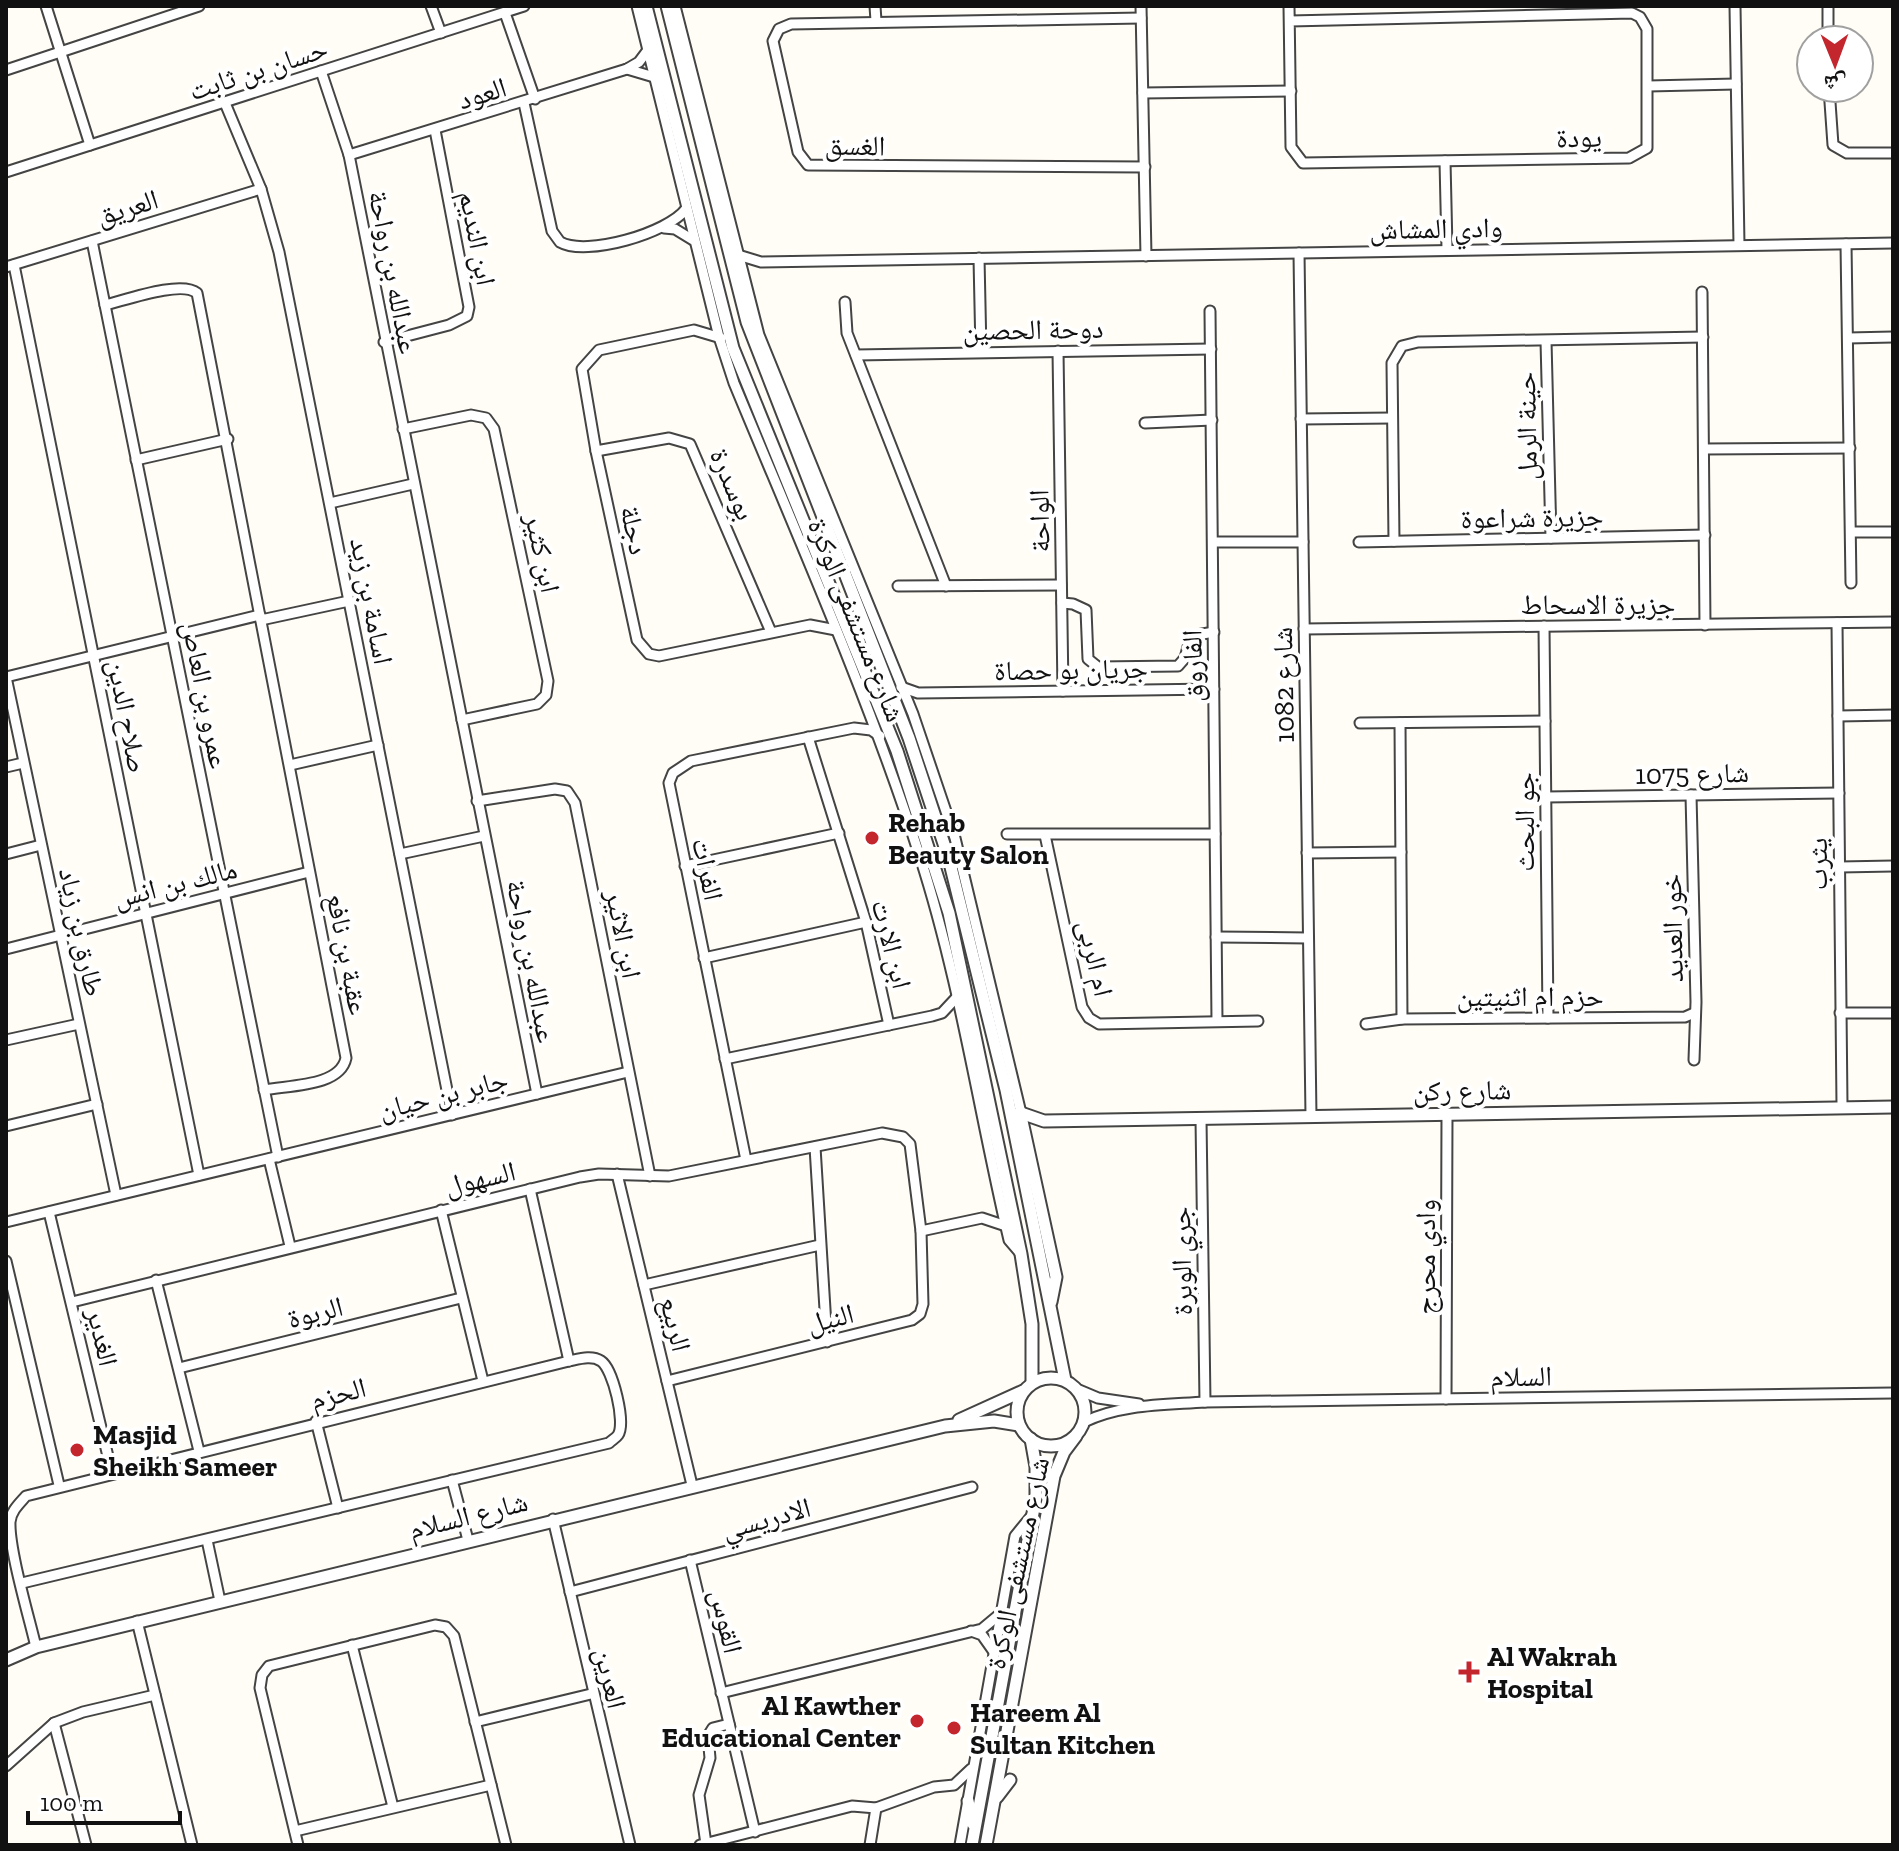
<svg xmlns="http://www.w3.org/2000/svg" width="1899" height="1851" font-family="'Zilla Slab','Noto Naskh Arabic',serif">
	<rect width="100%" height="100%" fill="#fffdf5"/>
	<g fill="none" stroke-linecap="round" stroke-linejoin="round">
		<!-- minor casing -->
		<g stroke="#444" stroke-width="13">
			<g id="minor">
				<path d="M46,6l44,139"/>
				<path d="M431,6l10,27"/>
				<path d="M637,6l82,331 15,46c65,157 134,312 186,474 40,124 59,256 89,383l12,14"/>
				<path d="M675,6l84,329 154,379 42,124 66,275"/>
				<path d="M875,6l1,15"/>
				<path d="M1141,6l5,250"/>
				<path d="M1289,6l2,141 12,16 326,-5 18,-10v-119l-7,-12 -8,-4 -342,8"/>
				<path d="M1735,6l4,239"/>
				<path d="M1828,6v34"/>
				<path d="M505,13l30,86"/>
				<path d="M1141,18l-350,6 -12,5 -6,12 25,111 10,13 337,2"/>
				<path d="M627,69l27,8"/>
				<path d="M6,70l193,-64"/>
				<path d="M321,71l28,84 188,939"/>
				<path d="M1648,86l88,-2"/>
				<path d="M1829,88l4,57 14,8h46"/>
				<path d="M1143,93l148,-2"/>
				<path d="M225,103l36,86 18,63 173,863"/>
				<path d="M524,103l28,128 8,11c26,15 108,-9 126,-33"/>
				<path d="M349,155l278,-86 12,-7 9,-12"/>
				<path d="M1445,161l2,88"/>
				<path d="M6,172l518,-166"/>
				<path d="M664,228l11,1 18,11"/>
				<path d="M92,241l186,916"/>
				<path d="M728,241l10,14 23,7 1132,-19"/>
				<path d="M1846,244l5,339"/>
				<path d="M1299,253l12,863"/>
				<path d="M979,258l2,94"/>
				<path d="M14,265l185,910"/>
				<path d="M6,267l255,-78"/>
				<path d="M1702,292l3,333"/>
				<path d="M845,302l2,31 99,253"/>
				<path d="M105,305c21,-5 76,-25 92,-12l149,765c-6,29 -57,27 -82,32"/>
				<path d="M1210,311l7,710"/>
				<path d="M721,338l-27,-8 -95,20 -17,19 14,82 41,189 12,14 10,2 151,-31 26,5"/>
				<path d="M1848,338l45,-1"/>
				<path d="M1546,341l5,197"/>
				<path d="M384,342l65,-17 18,-9 2,-9 -34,-177"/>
				<path d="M1058,351l5,340"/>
				<path d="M856,355l355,-6"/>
				<path d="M1301,419l91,-1"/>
				<path d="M1145,423l67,-3"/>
				<path d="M403,429l68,-14 15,3 8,11 54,252 -2,14 -9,9 -75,16"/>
				<path d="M1704,449l146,-1"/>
				<path d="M596,451l73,-13 21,6 81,188"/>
				<path d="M136,460l92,-21"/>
				<path d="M330,503l83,-19"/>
				<path d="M1851,532h42"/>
				<path d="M1394,541l-2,-178 10,-17 16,-4 285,-5"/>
				<path d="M1213,542h90"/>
				<path d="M1359,542l346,-7"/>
				<path d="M898,586l163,-1"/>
				<path d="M1062,603l11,1 13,6 2,49 10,8 80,-1 7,-8 6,-22 23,-4"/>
				<path d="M261,620l88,-19"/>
				<path d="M1837,623l5,482"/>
				<path d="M1544,626l4,392"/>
				<path d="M1304,629l589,-7"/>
				<path d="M6,677l110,518"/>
				<path d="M6,677l254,-62"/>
				<path d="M901,687l17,6 296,-4"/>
				<path d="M1838,716l55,-1"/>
				<path d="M1360,723l185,-2"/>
				<path d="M1400,723l2,296"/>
				<path d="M808,737l58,185 23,103"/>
				<path d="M290,765l88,-20"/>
				<path d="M6,767l17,-4"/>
				<path d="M1691,795l5,207 -2,58"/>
				<path d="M1546,797l293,-4"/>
				<path d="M477,801l78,-12 12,2 8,12 75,373"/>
				<path d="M1007,834h208"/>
				<path d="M1045,835l37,172 7,11 10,6 159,-3"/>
				<path d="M1307,853l94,-1"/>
				<path d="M6,854l35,-9"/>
				<path d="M400,854l84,-18"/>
				<path d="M685,866l154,-33"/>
				<path d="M1840,867l53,-1"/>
				<path d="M1216,937l92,1"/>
				<path d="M6,949l303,-77"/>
				<path d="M704,958l162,-36"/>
				<path d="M1840,1013h53"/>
				<path d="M1366,1024l36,-5 283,-2 9,-4"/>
				<path d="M6,1040l73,-16"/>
				<path d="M725,1059l207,-43 10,-3 14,-15"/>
				<path d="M1201,1119l4,283"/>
				<path d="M6,1126l91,-22"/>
				<path d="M815,1147l12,195"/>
				<path d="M269,1159l21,87"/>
				<path d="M746,1160l-77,-377 4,-10 18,-12 163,-33 17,2 9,6"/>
				<path d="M617,1174l75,311"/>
				<path d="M530,1189l39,172"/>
				<path d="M441,1210l42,171"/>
				<path d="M49,1212l63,261"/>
				<path d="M6,1222l622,-150"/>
				<path d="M921,1231l61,-13 24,8"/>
				<path d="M6,1261l53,224"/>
				<path d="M156,1280l43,171"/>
				<path d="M644,1285l176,-40"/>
				<path d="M72,1302l508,-125 19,-3 70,2 213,-43 21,4 7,7 11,87 2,73 -3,10 -8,6 -245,61"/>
				<path d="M179,1368l282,-70"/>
				<path d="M1079,1390l19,8 41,6"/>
				<path d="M1446,1399l1,-284"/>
				<path d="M316,1421l22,87"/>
				<path d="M1084,1422c37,-18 81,-17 121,-20l688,-9"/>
				<path d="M452,1480l16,60"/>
				<path d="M553,1519l77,326"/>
				<path d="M207,1540l13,61"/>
				<path d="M690,1560l65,272"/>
				<path d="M22,1583l587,-140c3,-3 7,-5 9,-8 8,-12 -5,-66 -17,-74 -9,-6 -22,-2 -32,0l-543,135c-7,8 -15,15 -16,26 -1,28 19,95 26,125"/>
				<path d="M570,1592l402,-105"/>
				<path d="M137,1621l55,224"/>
				<path d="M971,1631l11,4 12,17"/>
				<path d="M352,1645l41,162"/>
				<path d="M721,1693l261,-64 18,-15"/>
				<path d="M475,1722l116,-28"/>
				<path d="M54,1723l32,122"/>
				<path d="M6,1766l48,-43 29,-11 72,-17"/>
				<path d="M295,1831l196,-46"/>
				<path d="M706,1844l-7,-49 11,-37 -2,-22 5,-8 16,-4"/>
				<path d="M298,1845l-38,-157 2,-13 7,-9 166,-41 11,2 8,9 52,209"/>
				<path d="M700,1845l152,-39 24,2 58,-21 20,-2 17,-16"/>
				<path d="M870,1845l6,-37"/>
				<path d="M960,1845l55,-309 18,-22"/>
			</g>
		</g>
		<!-- tertiary casing -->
		<g stroke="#444" stroke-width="15">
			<g id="tertiary">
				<path d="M646,6l87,342 164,403 52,162 72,341 11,70v59"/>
				<path d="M667,6l80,316 162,416 40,121 57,231 59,290"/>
				<path d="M1020,1112l36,165 -5,25"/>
				<path d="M1021,1113l23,8 849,-14"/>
				<circle cx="1051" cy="1412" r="34"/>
				<path d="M959,1420l64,-29"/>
				<path d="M6,1660l30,-13 909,-221 49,-5 25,4"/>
				<path d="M997,1797l13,-17"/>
				<path d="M968,1801l5,23"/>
				<path d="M972,1845l64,-348v-30l-5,-28"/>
				<path d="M986,1845l68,-369 10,-24 12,-16"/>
			</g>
		</g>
		<!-- minor -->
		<use href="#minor" stroke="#fff" stroke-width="9"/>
		<!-- tertiary -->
		<use href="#tertiary" stroke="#fff" stroke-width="11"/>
	</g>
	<!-- markers -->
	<g fill="#c4262e" stroke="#fff" stroke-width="3">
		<circle cx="872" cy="838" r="8"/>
		<circle cx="77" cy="1450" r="8"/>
		<path d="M1465 1660h8v8h8v8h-8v8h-8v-8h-8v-8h8z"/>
		<circle cx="917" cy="1721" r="8"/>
		<circle cx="954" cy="1728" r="8"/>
	</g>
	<g text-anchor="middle" stroke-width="8" stroke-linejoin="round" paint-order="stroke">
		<!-- street labels -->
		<g font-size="28" fill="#111" stroke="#fff">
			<text transform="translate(258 69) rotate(-18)" y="10">حسان بن ثابت</text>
			<text transform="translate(482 93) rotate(-17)" y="10">العود</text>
			<text transform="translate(1579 137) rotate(-1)" y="10">يودة</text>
			<text transform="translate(855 145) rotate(1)" y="10">الغسق</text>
			<text transform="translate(127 207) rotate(-17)" y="10">العريق</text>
			<text transform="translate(1436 228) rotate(-1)" y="10">وادي المشاش</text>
			<text transform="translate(478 238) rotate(79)" y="10">ابن النديم</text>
			<text transform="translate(394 272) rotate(79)" y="10">عبدالله بن رواحة</text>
			<text transform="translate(1033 329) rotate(-1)" y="10">دوحة الحصين</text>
			<text transform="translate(1526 426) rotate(-91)" y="10">حينة الرمل</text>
			<text transform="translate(733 484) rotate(67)" y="10">بوسدرة</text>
			<text transform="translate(1532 517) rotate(-1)" y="10">جزيرة شراعوة</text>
			<text transform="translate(1039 521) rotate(-91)" y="10">الواحة</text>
			<text transform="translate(635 530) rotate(78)" y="10">دجلة</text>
			<text transform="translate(543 553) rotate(78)" y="10">ابن كثير</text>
			<text transform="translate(372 601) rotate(79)" y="10">اسامة بن زيد</text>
			<text x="1598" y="614">جزيرة الاسحاط</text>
			<text transform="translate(857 620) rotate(68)" y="10">شارع مستشفى الوكرة</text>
			<text transform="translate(1192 666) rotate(-91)" y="10">الفاروق</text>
			<text transform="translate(1071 669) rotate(-1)" y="10">جريان بو حصاة</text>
			<text transform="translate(1283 685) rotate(-91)" y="10">شارع 1082</text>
			<text transform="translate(206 695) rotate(79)" y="10">عمرو بن العاص</text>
			<text transform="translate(128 716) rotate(79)" y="10">صلاح الدين</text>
			<text transform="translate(1692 773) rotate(-1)" y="10">شارع 1075</text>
			<text transform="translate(1524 822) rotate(-90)" y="10">جو البحث</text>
			<text transform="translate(1817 864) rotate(-90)" y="10">يثرب</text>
			<text transform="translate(708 869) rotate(78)" y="10">الفرات</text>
			<text transform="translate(175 883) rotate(-14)" y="10">مالك بن انس</text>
			<text transform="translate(1672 928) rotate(-91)" y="10">خور العديد</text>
			<text transform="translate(82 932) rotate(78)" y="10">طارق بن زياد</text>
			<text transform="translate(624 934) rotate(79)" y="10">ابن الاثير</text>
			<text transform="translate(892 944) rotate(76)" y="10">ابن الارت</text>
			<text transform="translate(348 954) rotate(79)" y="10">عقبة بن نافع</text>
			<text transform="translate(1096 958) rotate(77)" y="10">ام الربى</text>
			<text transform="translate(532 961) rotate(79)" y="10">عبدالله بن رواحة</text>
			<text x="1530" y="1006">حزم ام اثنيتين</text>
			<text transform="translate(1462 1090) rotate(-1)" y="10">شارع ركن</text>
			<text transform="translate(443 1094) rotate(-14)" y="10">جابر بن حيان</text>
			<text transform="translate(480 1178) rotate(-13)" y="10">السهول</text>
			<text transform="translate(1425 1257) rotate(-90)" y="10">وادي محرج</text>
			<text transform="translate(1181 1261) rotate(-91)" y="10">جري الوبرة</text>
			<text transform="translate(315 1312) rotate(-14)" y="10">الربوة</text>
			<text transform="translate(830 1318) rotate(-14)" y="10">النيل</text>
			<text transform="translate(676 1324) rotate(76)" y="10">الربيع</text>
			<text transform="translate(103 1337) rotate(77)" y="10">الغدير</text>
			<text transform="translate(1521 1376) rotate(-1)" y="10">السلام</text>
			<text transform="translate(338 1393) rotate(-14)" y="10">الحزم</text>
			<text transform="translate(468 1515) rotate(-14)" y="10">شارع السلام</text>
			<text transform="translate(766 1518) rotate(-15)" y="10">الادريسي</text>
			<text transform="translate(1017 1563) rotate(-78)" y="10">شارع مستشفى الوكرة</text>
			<text transform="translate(727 1621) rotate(77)" y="10">القوس</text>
			<text transform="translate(611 1678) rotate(77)" y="10">العرين</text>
		</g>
		<!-- poi labels -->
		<g font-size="28" font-weight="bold" fill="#111" stroke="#fff" text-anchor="start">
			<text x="888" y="832">Rehab<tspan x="888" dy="32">Beauty Salon</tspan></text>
			<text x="93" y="1444">Masjid<tspan x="93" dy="32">Sheikh Sameer</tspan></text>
			<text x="1487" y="1666">Al Wakrah<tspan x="1487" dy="32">Hospital</tspan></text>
			<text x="901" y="1715" text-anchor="end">Al Kawther<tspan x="901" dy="32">Educational Center</tspan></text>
			<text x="970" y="1722">Hareem Al<tspan x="970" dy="32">Sultan Kitchen</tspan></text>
		</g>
	</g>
	<!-- border -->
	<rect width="1899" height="1851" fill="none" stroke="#111111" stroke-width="16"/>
	<!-- north arrow -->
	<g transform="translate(1835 64) rotate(179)"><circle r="38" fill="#ffffff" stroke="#a0a0a0" stroke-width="2"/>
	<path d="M0-6L14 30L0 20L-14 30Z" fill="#c4262e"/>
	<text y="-12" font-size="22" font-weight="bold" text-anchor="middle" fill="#111111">ش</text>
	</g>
	<!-- scale -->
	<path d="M28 1811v12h152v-12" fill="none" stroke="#111111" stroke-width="4"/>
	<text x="40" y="1811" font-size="24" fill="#111111" stroke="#ffffff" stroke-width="6" paint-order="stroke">100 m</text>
</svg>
